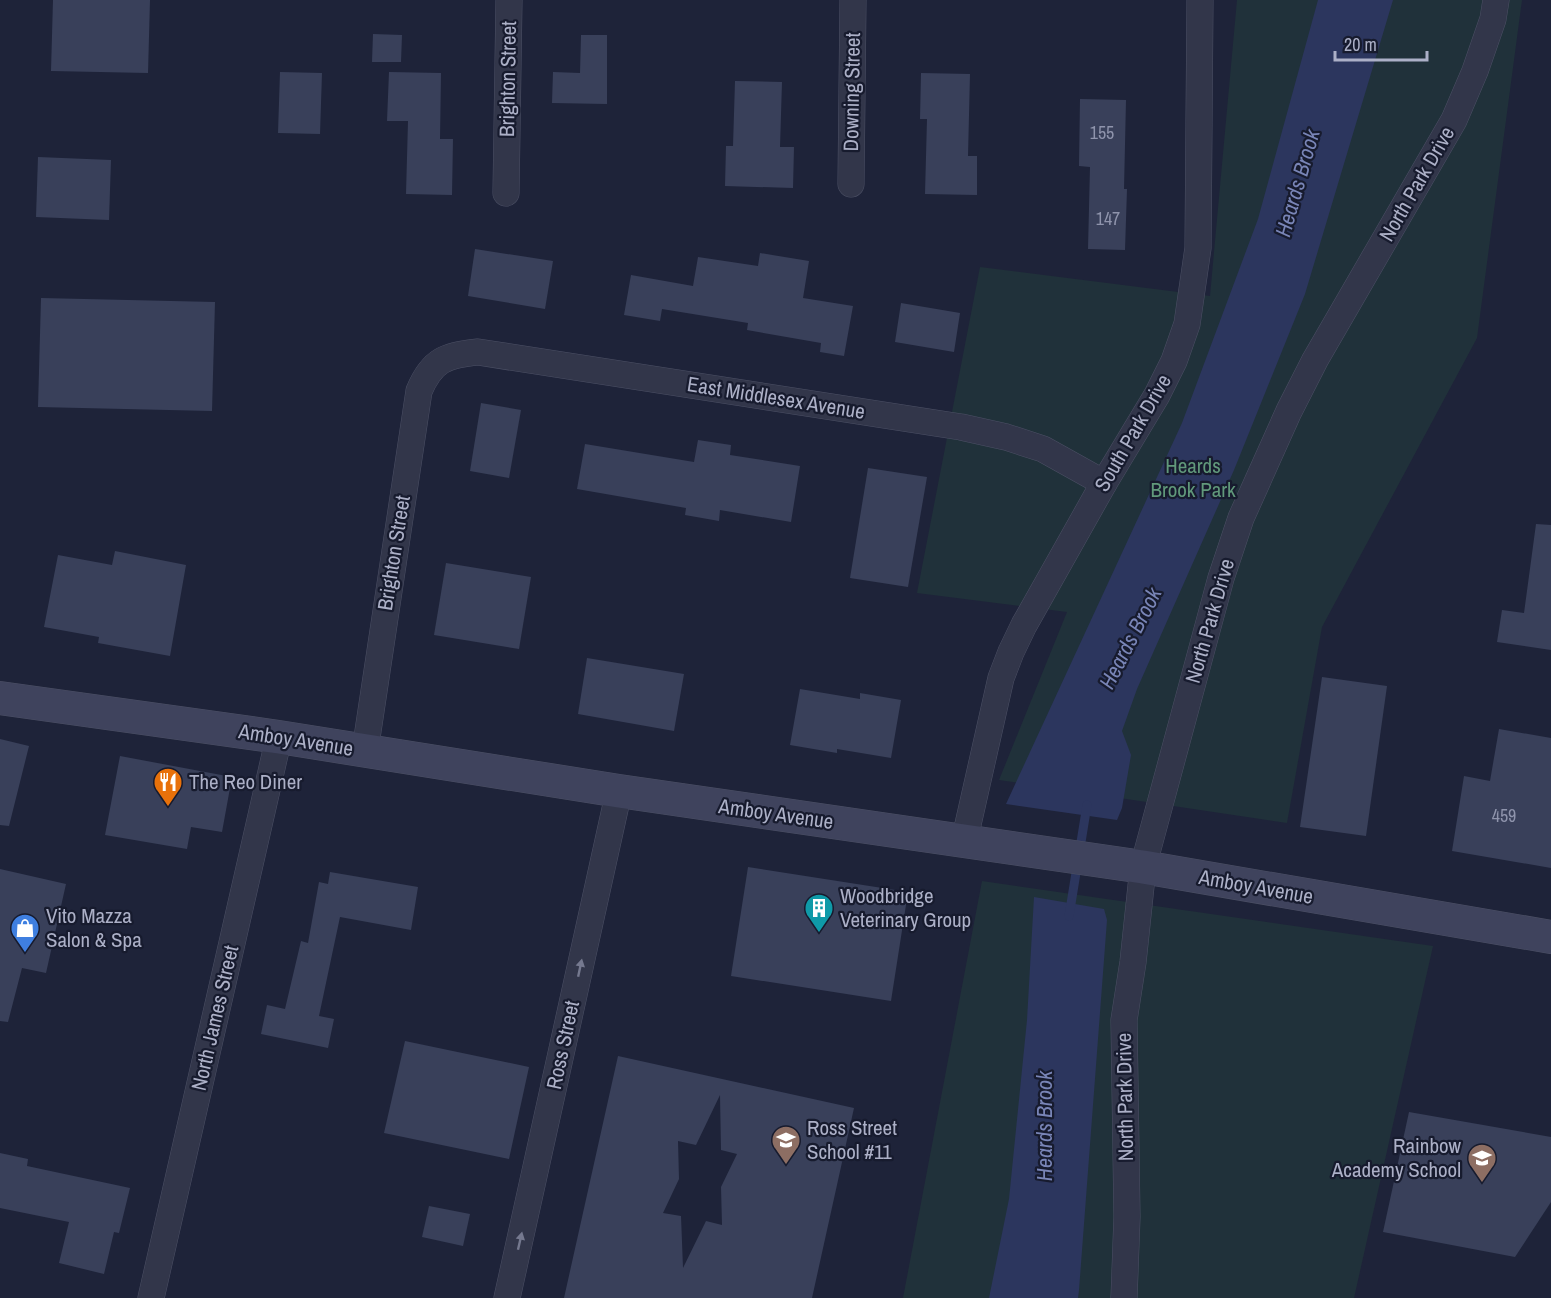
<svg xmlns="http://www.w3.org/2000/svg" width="1551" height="1298" font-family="'Archivo Narrow',sans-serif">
	<rect width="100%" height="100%" fill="#1e2339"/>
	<!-- green -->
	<g fill="#20313a">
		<path d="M1237,0h285l-45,338 -155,289 -35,196 -288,-43 68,-168 -150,-19 63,-326 230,29z"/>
		<path d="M982,881l451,65 -79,352h-451z"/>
	</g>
	<!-- water -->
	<g fill="#2c365e">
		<path d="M1318,0h75l-88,294 -71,176 -97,219 -15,42 9,24 -9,53 -5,12 -111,-16 176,-381 76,-204z"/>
		<path d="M1034,897l70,12 3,11 -28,370 -1,8h-89l20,-99 18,-179z"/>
	</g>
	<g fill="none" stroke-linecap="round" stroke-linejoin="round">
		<!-- stream -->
		<path stroke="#2c365e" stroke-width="9" d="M1069,916l18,-111"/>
	</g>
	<!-- building -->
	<g fill="#39405a" fill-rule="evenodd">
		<path d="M53,0h97l-2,73 -97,-2z"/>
		<path d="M373,34l29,1 -1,27h-29z"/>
		<path d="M581,35h26v69l-55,-1 1,-31 27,1z"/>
		<path d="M280,72l42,1 -2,61 -42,-1z"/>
		<path d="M389,72l52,1 -1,66h13l-1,56 -46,-1 2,-73h-21z"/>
		<path d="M921,73l49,1 -2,82h9v39l-52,-1 2,-75h-7z"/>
		<path d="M735,81l47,1 -2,65h14l-1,41 -68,-2 1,-40h7z"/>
		<path d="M1080,99l46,1 -2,89h3l-2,61 -37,-1 2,-82 -11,-1z"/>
		<path d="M38,157l73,3 -2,60 -73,-3z"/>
		<path d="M475,249l78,12 -8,48 -77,-13z"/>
		<path d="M760,253l49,8 -6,37 50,8 -9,50 -24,-4 1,-9 -74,-13 1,-7 -86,-14 -2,12 -36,-6 7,-40 62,11 5,-29 60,9z"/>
		<path d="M41,298l174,4 -3,109 -174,-4z"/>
		<path d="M901,303l59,10 -6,39 -59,-10z"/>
		<path d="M481,403l40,7 -12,68 -39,-7z"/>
		<path d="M698,440l33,5 -1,10 70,11 -9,56 -71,-12 -1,11 -34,-6 1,-7 -109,-19 8,-45 109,18z"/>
		<path d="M868,468l59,9 -19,110 -58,-9z"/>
		<path d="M1536,524l15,1v125l-54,-8 5,-32 22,3z"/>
		<path d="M115,551l71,14 -16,91 -72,-13 1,-6 -55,-10 14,-72 54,10z"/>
		<path d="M446,563l85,14 -12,72 -85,-14z"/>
		<path d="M587,658l97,16 -10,57 -96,-17z"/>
		<path d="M1322,677l65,9 -21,150 -66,-9z"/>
		<path d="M800,689l60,10v-6l41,7 -10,58 -54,-9v4l-47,-8z"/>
		<path d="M1499,729l52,9v130l-99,-17 12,-75 26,5z"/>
		<path d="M0,739l29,7 -20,80 -9,-1z"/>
		<path d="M120,756l112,21 -10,55 -31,-5 -4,22 -82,-14z"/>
		<path d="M748,867l160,25 -17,109 -160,-25z"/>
		<path d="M0,869l66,15 -20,89 -24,-5 -14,54 -8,-1z"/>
		<path d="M330,872l88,15 -7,43 -71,-13 -21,99 15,3 -6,29 -67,-14 6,-29 18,4 16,-68 7,2 11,-61 9,2z"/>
		<path d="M405,1041l124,26 -20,92 -125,-26z"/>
		<path d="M618,1056l236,52 -42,190h-248zM720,1095l1,55 16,4 -16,33 1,38 -16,-4 -23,47 -2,-52 -18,-3 16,-34 -1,-38 18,4z"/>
		<path d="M1409,1112l142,25v65l-36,55 -132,-25z"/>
		<path d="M0,1153l28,6 -1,7 103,22 -11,45 -5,-1 -10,42 -45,-11 10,-41 -69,-14z"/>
		<path d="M429,1206l41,8 -7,32 -41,-9z"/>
	</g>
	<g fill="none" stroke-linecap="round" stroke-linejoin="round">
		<!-- minor casing -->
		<g stroke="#4c5065" stroke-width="27">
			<g id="minor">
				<path d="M851,184l2,-184"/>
				<path d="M506,193l3,-193"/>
				<path d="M365,751l54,-360c13,-31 27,-36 59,-39l483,75 45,10 37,12 61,34"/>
				<path d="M964,842l37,-164 10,-26 13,-27 80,-142 53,-88 17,-34 13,-37 11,-76 2,-248"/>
				<path d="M151,1298l128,-561"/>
				<path d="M507,1298l112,-507"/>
				<path d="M1124,1298l3,-81 -3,-197 9,-58 10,-95 78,-289 20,-60 48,-107 26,-51 139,-240 21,-49 18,-52 3,-19"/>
			</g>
		</g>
		<!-- secondary casing -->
		<g stroke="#4c5065" stroke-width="34">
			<path id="secondary" d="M0,698l279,39 340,54 524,76 408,70"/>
		</g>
		<!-- minor -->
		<use href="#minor" stroke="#32364a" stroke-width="26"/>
		<!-- secondary -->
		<use href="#secondary" stroke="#3f435d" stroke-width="33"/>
	</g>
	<!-- one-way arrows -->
	<defs><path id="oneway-solid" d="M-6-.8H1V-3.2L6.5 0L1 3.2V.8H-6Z" transform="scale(1.5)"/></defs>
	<g fill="#75798f">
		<use href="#oneway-solid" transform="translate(580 968) rotate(-78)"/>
		<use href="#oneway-solid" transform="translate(520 1241) rotate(-77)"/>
	</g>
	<!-- icons -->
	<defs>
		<g id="restaurant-pin" transform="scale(1.5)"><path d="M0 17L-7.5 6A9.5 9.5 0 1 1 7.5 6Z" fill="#e8710a" stroke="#171b2e"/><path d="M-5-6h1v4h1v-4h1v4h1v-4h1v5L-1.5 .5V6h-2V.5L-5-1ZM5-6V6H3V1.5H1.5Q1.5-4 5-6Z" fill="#fff"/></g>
		<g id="building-pin" transform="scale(1.5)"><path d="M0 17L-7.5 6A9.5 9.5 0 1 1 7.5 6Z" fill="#0f9aa8" stroke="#171b2e"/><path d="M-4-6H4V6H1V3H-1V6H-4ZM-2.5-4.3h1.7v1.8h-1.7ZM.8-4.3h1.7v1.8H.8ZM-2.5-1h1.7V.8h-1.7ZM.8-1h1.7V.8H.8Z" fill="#fff"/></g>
		<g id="shop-pin" transform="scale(1.5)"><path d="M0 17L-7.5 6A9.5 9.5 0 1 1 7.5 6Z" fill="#3f7fe0" stroke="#171b2e"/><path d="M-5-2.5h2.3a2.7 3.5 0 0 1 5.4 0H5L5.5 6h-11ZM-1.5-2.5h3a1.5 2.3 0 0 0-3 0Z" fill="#fff"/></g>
		<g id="school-pin" transform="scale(1.5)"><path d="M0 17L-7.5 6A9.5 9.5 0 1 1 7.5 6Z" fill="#8d6e63" stroke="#171b2e"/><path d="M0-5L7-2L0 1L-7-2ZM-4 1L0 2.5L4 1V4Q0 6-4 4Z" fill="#fff"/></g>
	</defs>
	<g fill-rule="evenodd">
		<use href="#restaurant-pin" x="168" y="782"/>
		<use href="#building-pin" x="819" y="908"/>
		<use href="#shop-pin" x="25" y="928"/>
		<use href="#school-pin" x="786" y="1140"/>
		<use href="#school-pin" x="1482" y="1158"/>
	</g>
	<g text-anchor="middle" stroke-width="4.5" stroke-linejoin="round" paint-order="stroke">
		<!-- number labels -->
		<g font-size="18" fill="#8f94ac">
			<text x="1102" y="139">155</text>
			<text x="1108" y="225">147</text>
			<text x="1504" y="822">459</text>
		</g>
		<!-- street labels -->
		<g font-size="21" fill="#acb0c7" stroke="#171b2e">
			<text transform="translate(508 79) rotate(-89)" y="7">Brighton Street</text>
			<text transform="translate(852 92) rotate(-89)" y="7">Downing Street</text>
			<text transform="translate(1417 184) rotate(-60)" y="7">North Park Drive</text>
			<text transform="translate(776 398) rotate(9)" y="7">East Middlesex Avenue</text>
			<text transform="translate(1133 433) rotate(-60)" y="7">South Park Drive</text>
			<text transform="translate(394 553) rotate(-81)" y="7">Brighton Street</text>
			<text transform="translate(1210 621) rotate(-74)" y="7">North Park Drive</text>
			<text transform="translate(296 740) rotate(9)" y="7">Amboy Avenue</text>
			<text transform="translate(776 814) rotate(8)" y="7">Amboy Avenue</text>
			<text transform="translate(1256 887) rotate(10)" y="7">Amboy Avenue</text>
			<text transform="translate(215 1018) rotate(-77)" y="7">North James Street</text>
			<text transform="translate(563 1045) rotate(-78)" y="7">Ross Street</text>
			<text transform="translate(1125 1097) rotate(-91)" y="7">North Park Drive</text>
		</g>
		<!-- park labels -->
		<g font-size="21" fill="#61997b" stroke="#171b2e">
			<text x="1193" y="473">Heards<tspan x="1193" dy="24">Brook Park</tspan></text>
		</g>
		<!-- poi labels -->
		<g font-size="21" fill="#acb0c7" stroke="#171b2e" text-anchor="start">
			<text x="189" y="789">The Reo Diner</text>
			<text x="840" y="903">Woodbridge<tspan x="840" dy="24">Veterinary Group</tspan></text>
			<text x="46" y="923">Vito Mazza<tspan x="46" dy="24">Salon &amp; Spa</tspan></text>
			<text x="807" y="1135">Ross Street<tspan x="807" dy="24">School #11</tspan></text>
			<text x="1461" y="1153" text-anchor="end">Rainbow<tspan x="1461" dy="24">Academy School</tspan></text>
		</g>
		<!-- water labels -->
		<g font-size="22" font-style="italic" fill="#7985b7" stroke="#171b2e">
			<text transform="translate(1297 183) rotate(-74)" y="8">Heards Brook</text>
			<text transform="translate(1130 638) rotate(-63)" y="8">Heards Brook</text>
			<text transform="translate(1044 1126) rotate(-90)" y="8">Heards Brook</text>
		</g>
	</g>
	<!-- scale -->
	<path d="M1335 51v9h92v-9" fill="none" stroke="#acb0c7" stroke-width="3"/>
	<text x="1344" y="51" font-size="18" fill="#acb0c7" stroke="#171b2e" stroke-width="4.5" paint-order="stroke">20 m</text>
</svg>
